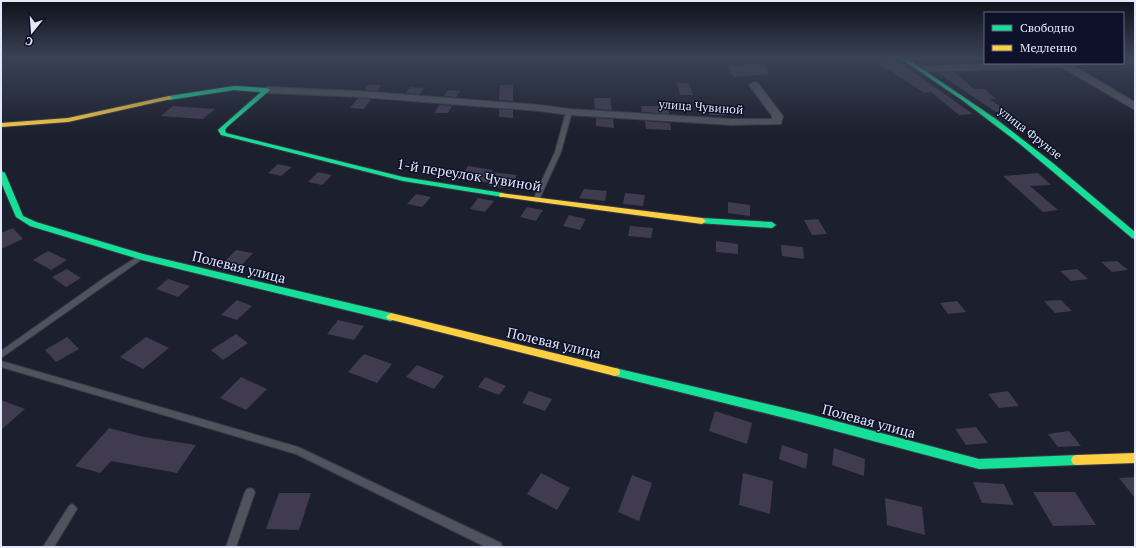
<svg xmlns="http://www.w3.org/2000/svg" width="1136" height="548" font-family="'PT Serif',serif">
	<rect width="100%" height="100%" fill="#1c1f2d"/>
	<!-- building -->
	<g fill="#403b4f">
		<path d="M892,59l13,7 68,48 -14,1 -28,-23 -6,1 -49,-31z"/>
		<path d="M764,63l5,11 -35,3 -8,-11z"/>
		<path d="M954,72l20,17h11l11,10h-6l17,13h-11l-58,-39z"/>
		<path d="M677,83h12l4,12h-13z"/>
		<path d="M368,85h13l-4,6 -13,-1z"/>
		<path d="M500,85h13v16l-14,-1z"/>
		<path d="M410,87l14,1 -4,6 -14,-1z"/>
		<path d="M448,90l12,1 -4,6 -12,-1z"/>
		<path d="M358,98h2l11,1 -7,10 -14,-1z"/>
		<path d="M594,98h16l2,12 -17,-1z"/>
		<path d="M439,105l13,1 -4,7h-13z"/>
		<path d="M706,105h14l6,10h-16z"/>
		<path d="M173,106l42,3 -12,10 -42,-3z"/>
		<path d="M641,106h28v8l-27,-2z"/>
		<path d="M499,109l14,1v8l-14,-1z"/>
		<path d="M596,118l17,1 1,9 -18,-2z"/>
		<path d="M645,121l25,2 1,7 -25,-1z"/>
		<path d="M278,164l14,3 -11,9 -13,-3z"/>
		<path d="M468,166l25,4 -1,2 25,3 -5,10 -6,-1 -3,4 -16,-3 2,-2 -29,-5z"/>
		<path d="M318,172l14,3 -10,10 -14,-3z"/>
		<path d="M1038,173l13,12 -21,1 28,24 -15,2 -40,-36z"/>
		<path d="M584,189l23,2 -2,10 -26,-3z"/>
		<path d="M625,193l20,2 -2,11 -20,-2z"/>
		<path d="M416,194l15,3 -9,10 -15,-3z"/>
		<path d="M478,198l16,3 -9,11 -15,-3z"/>
		<path d="M728,202l22,3v11l-22,-3z"/>
		<path d="M527,207l16,3 -7,11 -16,-4z"/>
		<path d="M569,215l17,4 -6,11 -17,-4z"/>
		<path d="M818,219l9,15 -15,1 -8,-15z"/>
		<path d="M630,226l23,2 -2,10 -23,-2z"/>
		<path d="M13,228l10,11 -22,10v-16z"/>
		<path d="M716,241l22,3v10l-22,-2z"/>
		<path d="M781,245l22,2 1,12 -22,-3z"/>
		<path d="M236,250l17,3 -13,14 -18,-3z"/>
		<path d="M48,251l19,9 -16,10 -18,-10z"/>
		<path d="M1117,261l11,9 -16,2 -11,-10z"/>
		<path d="M67,269l14,9 -15,9 -14,-10z"/>
		<path d="M1077,269l11,10 -17,2 -11,-10z"/>
		<path d="M168,279l22,7 -12,11 -22,-8z"/>
		<path d="M237,300l15,6 -15,14 -16,-5z"/>
		<path d="M1061,300l11,11 -17,2 -11,-12z"/>
		<path d="M957,301l9,11 -18,2 -8,-11z"/>
		<path d="M338,320l26,6 -10,14 -27,-6z"/>
		<path d="M236,334l12,9 -25,17 -12,-10z"/>
		<path d="M67,337l12,12 -23,13 -11,-12z"/>
		<path d="M146,337l23,11 -26,21 -23,-12z"/>
		<path d="M364,354l28,10 -15,19 -29,-11z"/>
		<path d="M417,365l27,11 -10,13 -28,-12z"/>
		<path d="M241,377l26,12 -21,21 -26,-12z"/>
		<path d="M485,377l21,9 -7,9 -21,-8z"/>
		<path d="M529,391l23,8 -7,12 -23,-8z"/>
		<path d="M1008,391l11,15 -20,2 -11,-14z"/>
		<path d="M1,400l24,9 -24,21z"/>
		<path d="M715,411l37,12 -5,21 -38,-13z"/>
		<path d="M976,427l12,16 -22,2 -11,-16z"/>
		<path d="M109,428l35,9 52,8 -19,28 -66,-12 -11,12 -25,-7z"/>
		<path d="M1069,431l12,15 -23,1 -10,-13z"/>
		<path d="M782,445l26,9 -2,15 -27,-10z"/>
		<path d="M834,448l31,11 -1,17 -32,-11z"/>
		<path d="M541,473l29,15 -13,22 -30,-16z"/>
		<path d="M743,473l30,8 -3,33 -31,-9z"/>
		<path d="M632,475l20,8 -13,38 -21,-9z"/>
		<path d="M1135,477v21l-16,-20z"/>
		<path d="M973,482l31,2 10,21 -32,-2z"/>
		<path d="M1033,492h42l21,33 -43,1z"/>
		<path d="M279,493h32l-12,37 -33,-1z"/>
		<path d="M885,498l37,9 3,28 -38,-10z"/>
	</g>
	<g fill="none" stroke-linecap="round" stroke-linejoin="round">
		<!-- lane casing -->
		<g stroke="#373a46" stroke-width="2">
			<g id="lane">
				<path d="M569,110l3,2 -11,40 -22,48 -3,2 -2,-1 -1,-1 22,-48 11,-40z"/>
				<path d="M140,255h4l1,2 -144,101v-7l106,-75z"/>
				<path d="M1,361l297,86 203,96 1,4h-16l-190,-93 -295,-87z"/>
				<path d="M250,488l3,1 2,3 -19,55h-10l19,-55 2,-3z"/>
				<path d="M72,504l3,2 2,3 -23,38h-11l26,-41z"/>
			</g>
		</g>
		<!-- street casing -->
		<g stroke="#373a46" stroke-width="2">
			<g id="street">
				<rect x="1123" y="58" width="12" height="5"/>
				<path d="M1003,63h79l-8,3 61,36v8l-74,-43 -137,5 -5,-3 5,-3z"/>
				<path d="M754,82l4,1 25,33 -2,8 -49,1 -163,-10 -29,-4 -180,-14 -93,-4 -5,-3 5,-3 93,4 180,14 29,4 163,10h40v-3l-23,-31z"/>
			</g>
		</g>
		<!-- fast casing -->
		<g stroke="#373a46" stroke-width="2">
			<g id="fast">
				<path d="M900,58h6l90,61 58,45 81,68v7l-3,-1 -112,-94 -58,-44z"/>
				<path d="M234,86l33,2 3,2 -43,37 -2,3 1,3 177,44 100,16 4,2 -4,2 -100,-16 -182,-46 -3,-5 1,-1 42,-37 -27,-2 -65,10 -3,-2 3,-2z"/>
				<path d="M1,171l4,2 18,43 13,6 107,32 248,59 3,2 2,2 -2,2 -3,2 -249,-61 -112,-34 -14,-9 -15,-35z"/>
				<path d="M702,218l70,4 4,3 -4,3 -73,-5 -1,-2z"/>
				<path d="M615,368l194,46 170,45 98,-4 4,1 2,4 -2,4 -4,1 -98,4 -170,-45 -194,-48 -4,-1 -1,-3 1,-3z"/>
			</g>
		</g>
		<!-- slow casing -->
		<g stroke="#373a46" stroke-width="2">
			<g id="slow">
				<path d="M169,96l3,2 -1,1 -103,23 -67,5v-4l67,-5z"/>
				<path d="M500,193l202,25 4,3 -4,3 -199,-27h-3l-1,-2z"/>
				<path d="M391,313l224,55 4,1 1,3 -1,3 -4,1 -227,-57 -2,-2 2,-2z"/>
				<path d="M1135,453v10l-58,2 -4,-1 -2,-4 2,-4 4,-1z"/>
			</g>
		</g>
		<!-- lane -->
		<use href="#lane" fill="#50535d" fill-rule="evenodd"/>
		<!-- street -->
		<use href="#street" fill="#50535d" fill-rule="evenodd"/>
		<!-- fast -->
		<use href="#fast" fill="#16e098" fill-rule="evenodd"/>
		<!-- slow -->
		<use href="#slow" fill="#ffcf43" fill-rule="evenodd"/>
	</g>
	<!-- sky -->
	<linearGradient id="sky" x2="0" y2="1"><stop stop-color="#0f1119"/><stop offset="0.43" stop-color="#3a4257"/><stop offset="1" stop-color="#3a4257" stop-opacity="0"/></linearGradient>
	<rect width="1136" height="134" fill="url(#sky)"/>
	<g text-anchor="middle" stroke-width="3" stroke-linejoin="round" paint-order="stroke">
		<!-- far-street labels -->
		<g font-size="12" fill="#e2e7f9" stroke="#0d1129">
			<text transform="translate(701 107) rotate(4)" y="4">улица Чувиной</text>
			<text transform="translate(1030 133) rotate(38)" y="4">улица Фрунзе</text>
		</g>
		<!-- street labels -->
		<g font-size="14" fill="#e2e7f9" stroke="#0d1129">
			<text transform="translate(469 175) rotate(9)" y="5">1-й переулок Чувиной</text>
			<text transform="translate(239 267) rotate(14)" y="5">Полевая улица</text>
			<text transform="translate(554 343) rotate(13)" y="5">Полевая улица</text>
			<text transform="translate(869 421) rotate(15)" y="5">Полевая улица</text>
		</g>
	</g>
	<!-- border -->
	<rect width="1136" height="548" fill="none" stroke="#e2e7f9" stroke-width="4"/>
	<!-- legend -->
	<rect x="984" y="12" width="140" height="52" fill="#0d1129" stroke="#62677c"/>
	<rect x="992" y="25" width="20" height="6" fill="#16e098" stroke="#62677c"/>
	<text x="1020" y="32" font-size="12" fill="#e2e7f9">Свободно</text>
	<rect x="992" y="45" width="20" height="6" fill="#ffcf43" stroke="#62677c"/>
	<text x="1020" y="52" font-size="12" fill="#e2e7f9">Медленно</text>
	<!-- north arrow -->
	<g transform="translate(32 32) rotate(197)" stroke="#0d1129" stroke-width="3" paint-order="stroke">
	<path d="M0-3L7 15L0 10L-7 15Z" fill="#e2e7f9"/>
	<text y="-6" font-size="11" font-weight="bold" text-anchor="middle" fill="#e2e7f9">С</text>
	</g>
</svg>
